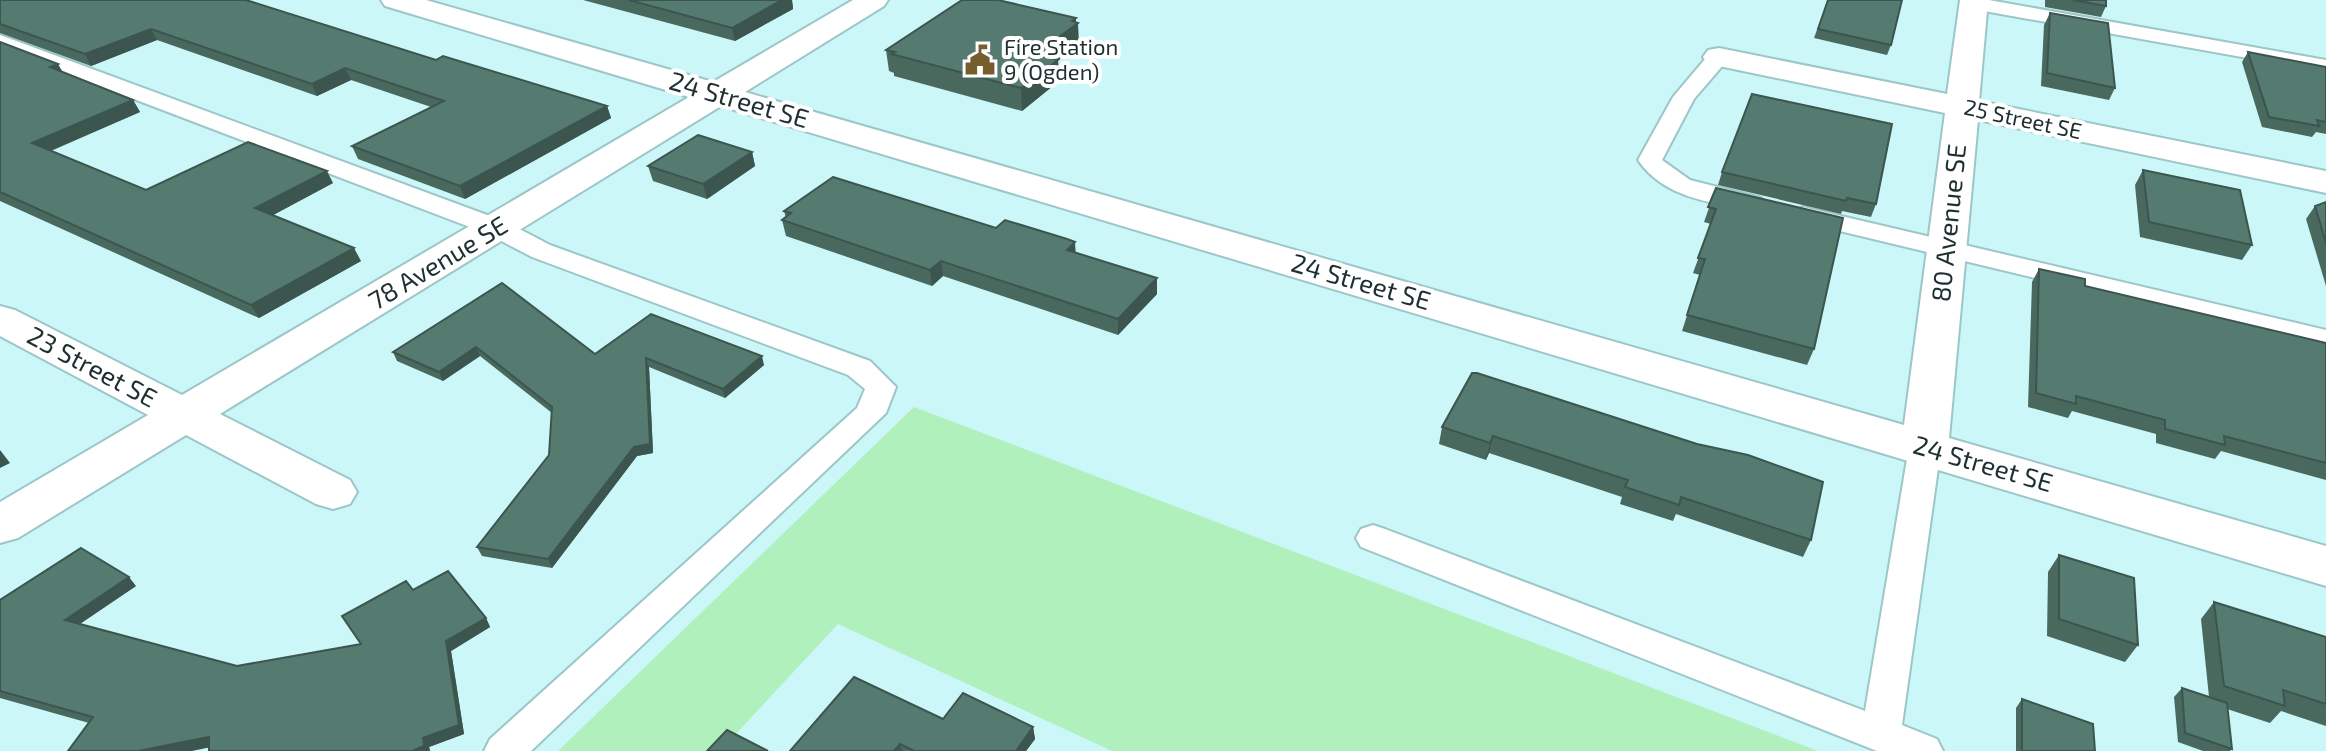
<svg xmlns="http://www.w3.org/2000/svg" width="2326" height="751" font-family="'Exo 2',sans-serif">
	<rect width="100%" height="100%" fill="#cbf7f8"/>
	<!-- green -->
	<path fill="#aff0bd" d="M914,407l904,344h-706l-274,-127 -118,127h-162z"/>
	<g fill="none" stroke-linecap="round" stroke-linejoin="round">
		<!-- service casing -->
		<g stroke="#9cc6c7" stroke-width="4">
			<g id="service">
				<path d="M1965,0h24l337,60v12l-353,-63 -7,-2z"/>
				<path d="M0,35l506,187 44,23 320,116 26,26 -10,26 -355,338h-47l6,-12 367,-331 8,-19 -17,-14 -316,-118 -44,-23 -488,-186z"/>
				<path d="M1719,51l11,6 -36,42 -32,61 28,20 71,18 4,5 -4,5 -9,3c-42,-9 -88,-13 -114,-51l35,-63 38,-45z"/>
				<path d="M1803,207l523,123v18l-532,-128 -4,-5z"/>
				<path d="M1925,436l11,3 5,8 -39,278 35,14 6,12h-66l-516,-204 -5,-9 5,-9 12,-4 12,4 480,182 44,-264 5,-8z"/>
			</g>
		</g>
		<!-- minor casing -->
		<g stroke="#9cc6c7" stroke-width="4">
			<path id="minor" d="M381,0h45l287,82 140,-82h35l-4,6 -139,86 1159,333 41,-312 -226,-47 -11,-2 -5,-7 5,-7 11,-2 228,46 13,-94h28l-9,101 347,70v22l-348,-73 -29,318 377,108v40l-1605,-480 -501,308 130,66 7,12 -7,12 -17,5 -17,-5 -130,-69 -168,103 -18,5v-41l148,-87 -148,-79v-30l15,4 167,85 507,-298 -304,-91z"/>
		</g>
		<!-- service -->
		<use href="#service" fill="#fff" fill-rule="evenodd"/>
		<!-- minor -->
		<use href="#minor" fill="#fff" fill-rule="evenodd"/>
	</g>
	<!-- wall -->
	<g fill="#49695f">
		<path d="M0,0l436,60 171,46 4,12 -146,81 -107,-40 -6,-13 79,-39 -80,-27 -34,16 -160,-56 -66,26 -91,-33z"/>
		<path d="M583,0h209l1,9 -58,32z"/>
		<path d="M1828,0l63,45 -4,10 -73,-17z"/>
		<path d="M2045,0h61v6l-5,11 -56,-10z"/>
		<path d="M2050,13l65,75 -6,12 -68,-14 3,-61z"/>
		<path d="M1076,22l3,22 -21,16 1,21 -37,30 -128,-35v-3l-5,-2 -3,-21z"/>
		<path d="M0,42l63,30 70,28 7,12 -89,39 95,39 187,-7 -60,32 88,46 -102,57 -259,-117z"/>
		<path d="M2248,52l78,15v67l-10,-2 -4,5 -50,-10 -20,-65z"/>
		<path d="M752,152l3,14 -48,33 -54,-18 -5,-15z"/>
		<path d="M2143,170l109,75 -10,15 -102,-23 -5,-52z"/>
		<path d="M1722,172l154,32 -5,13 -29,-6 -1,3 -123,-29z"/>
		<path d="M1716,188l98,161 -7,16 -125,-34 18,-56 -7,-2 18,-49 -7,-2z"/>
		<path d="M2326,202v84l-20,-67 9,-13z"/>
		<path d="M784,211l212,17 161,50v16l-39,41 -175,-59 -11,10 -146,-50 -4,-16 4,-2z"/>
		<path d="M2039,269l46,17 241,57v137l-105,-29 -6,8 -59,-16v-9l-84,-23 -4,7 -40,-11 4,-125z"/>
		<path d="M502,283l93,71 169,11 -39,33 -76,-31 4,86 -16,3 -85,112 -70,-12 -5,-9 72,-92 3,-42 -72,-57 -37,25 -46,-20 -4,-9z"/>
		<path d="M1472,373l339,167 -8,17 -127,-43 -3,7 -53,-17 2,-7 -133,-44 -3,7 -47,-16 3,-17z"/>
		<path d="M2059,555l79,90 -13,17 -78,-26 1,-64z"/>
		<path d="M136,586l-56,38 157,42 123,-22 53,-54 73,28 4,9 -39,24 13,83 -35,13 1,4h-221v-3l-120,-25 -89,-25v-98z"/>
		<path d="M2214,602l112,35v89l-45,-15 -11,12 -43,-14 5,40 -2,2h-27l-25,-9 -4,-45 8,-9 27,9 -8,-78z"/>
		<path d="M2022,699l73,52h-79v-43z"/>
		<path d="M943,719l90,8 2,12 -9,12h-236z"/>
	</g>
	<!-- shaded-wall -->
	<g fill="#3c554e">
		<path d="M782,0h10l1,9 -58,32 -3,-13z"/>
		<path d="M1076,18v6l2,-1 1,21 -42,32 -1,-22z"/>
		<path d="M151,29l6,11 -66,26 -6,-12z"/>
		<path d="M1058,60l1,21 -37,30 -1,-23z"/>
		<path d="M58,64l7,12 -15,-9z"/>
		<path d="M345,68l6,12 -34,16 -5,-12z"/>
		<path d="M133,100l7,12 -100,43 -8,-12z"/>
		<path d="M607,106l4,12 -146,81 -5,-13z"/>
		<path d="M752,152l3,14 -48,33 -4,-15z"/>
		<path d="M327,171l6,12 -71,38 -7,-13z"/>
		<path d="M1075,242l1,16 -9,-8z"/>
		<path d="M354,248l7,13 -102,57 -8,-13z"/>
		<path d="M941,261l2,15 -11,10 -2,-16z"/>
		<path d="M1157,278v16l-39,41v-16z"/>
		<path d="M476,347l4,9 -37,25 -4,-9z"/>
		<path d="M762,356l2,9 -39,33 -2,-9z"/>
		<path d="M646,358l3,9 4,86 -16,3 -85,112 -4,-9z"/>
		<path d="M1493,436l-4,17 -3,7 4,-17z"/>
		<path d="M0,450l10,13 -10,5z"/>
		<path d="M129,577l7,9 -64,43 -7,-9z"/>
		<path d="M486,618l4,9 -39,24 13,83 -35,13 1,4h-18l11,-13 23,-97z"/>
		<path d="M1033,727l2,12 -9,12h-10z"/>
		<path d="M209,737l7,9 -24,5h-54z"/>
		<path d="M900,744l2,7h-8z"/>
	</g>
	<!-- building -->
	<g fill="#557a6f" stroke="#3c554e" stroke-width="2">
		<path d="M0,0h246l190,60 7,-4 164,50 -147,80 -108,-40 92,-45 -99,-33 -33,16 -161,-55 -66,25 -85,-30z"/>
		<path d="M629,0h153l-50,28z"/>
		<path d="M962,0h36l78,18 -4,3 6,2 -42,31 22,6 -37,28 -130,-34 4,-2 -9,-2z"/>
		<path d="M1828,0h74l-11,45 -73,-16z"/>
		<path d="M2073,0h33v6z"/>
		<path d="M2050,13l58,10 7,65 -68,-15z"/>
		<path d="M0,42l58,22 -8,3 83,33 -101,43 114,47 102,-48 79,29 -72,37 99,40 -103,57 -251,-113z"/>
		<path d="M2248,52l78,15v55l-9,-2 2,6 -50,-9z"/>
		<path d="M1752,94l140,30 -16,80 -29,-6 -1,3 -124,-29z"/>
		<path d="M698,135l54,17 -49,32 -55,-18z"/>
		<path d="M2143,170l97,20 12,55 -103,-23z"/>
		<path d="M833,177l163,51 9,-8 62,19 8,3 -8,8 90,28 -39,41 -177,-58 -11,9 -148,-50 9,-7 -7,-2z"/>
		<path d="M1716,188l127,30 -29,131 -127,-34 18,-56 -7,-1 18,-49 -8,-2z"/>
		<path d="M2326,202v41l-11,-37z"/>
		<path d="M2039,269l46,10v7l241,57v120l-102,-27 1,9 -60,-16v-9l-89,-24v8l-40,-11z"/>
		<path d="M502,283l93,71 56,-40 111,42 -39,33 -77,-31 4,86 -16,3 -86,112 -71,-12 72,-92 3,-48 -76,-60 -37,25 -46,-20z"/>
		<path d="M1472,373h5l220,71 51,11 75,27 -12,58 -130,-43 -2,8 -54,-18 3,-7 -135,-44 -3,7 -48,-16z"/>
		<path d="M81,548l48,29 -64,43 172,46 124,-22 -19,-28 64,-35 7,9 35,-19 38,47 -40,23 13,84 -36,13 1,8 -12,5h-203v-14l-71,14h-70l25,-34 -93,-26v-91z"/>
		<path d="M2059,555l75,23 4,67 -79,-26z"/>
		<path d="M2214,602l112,35v67l-43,-14 2,16 -61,-20z"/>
		<path d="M854,677l89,42 20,-26 70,34 -17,24h-102l-14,-7 -6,7h-104z"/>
		<path d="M2182,688l45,15 5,46 -47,-16z"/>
		<path d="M2022,699l71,25 2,27h-73z"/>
		<path d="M727,730l41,21h-61z"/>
	</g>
	<!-- icons -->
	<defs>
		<g id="civic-bare" transform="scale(2.4)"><path d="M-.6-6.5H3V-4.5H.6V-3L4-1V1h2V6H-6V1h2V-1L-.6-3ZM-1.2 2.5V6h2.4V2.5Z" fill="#765d2e" stroke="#fff" stroke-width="2.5" paint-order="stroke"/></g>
	</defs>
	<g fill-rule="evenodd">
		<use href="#civic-bare" x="980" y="60"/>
	</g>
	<g text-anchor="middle" stroke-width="8" stroke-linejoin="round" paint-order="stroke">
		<!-- far-poi labels -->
		<g font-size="22" fill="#1e2f2f" stroke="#fff" text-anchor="start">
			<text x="1004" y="55">Fire Station<tspan x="1004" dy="25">9 (Ogden)</tspan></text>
		</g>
		<!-- far-street labels -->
		<g font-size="22" fill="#1e2f2f" stroke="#fff">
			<text transform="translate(2023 119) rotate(12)" y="8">25 Street SE</text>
		</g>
		<!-- street labels -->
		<g font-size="26" fill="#1e2f2f" stroke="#fff">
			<text transform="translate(739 100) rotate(16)" y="9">24 Street SE</text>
			<text transform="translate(1949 223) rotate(-84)" y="9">80 Avenue SE</text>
			<text transform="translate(438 263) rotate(-31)" y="9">78 Avenue SE</text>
			<text transform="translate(1361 282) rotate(16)" y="9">24 Street SE</text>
			<text transform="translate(92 367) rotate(28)" y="9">23 Street SE</text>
			<text transform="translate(1983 464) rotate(16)" y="9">24 Street SE</text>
		</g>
	</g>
</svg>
